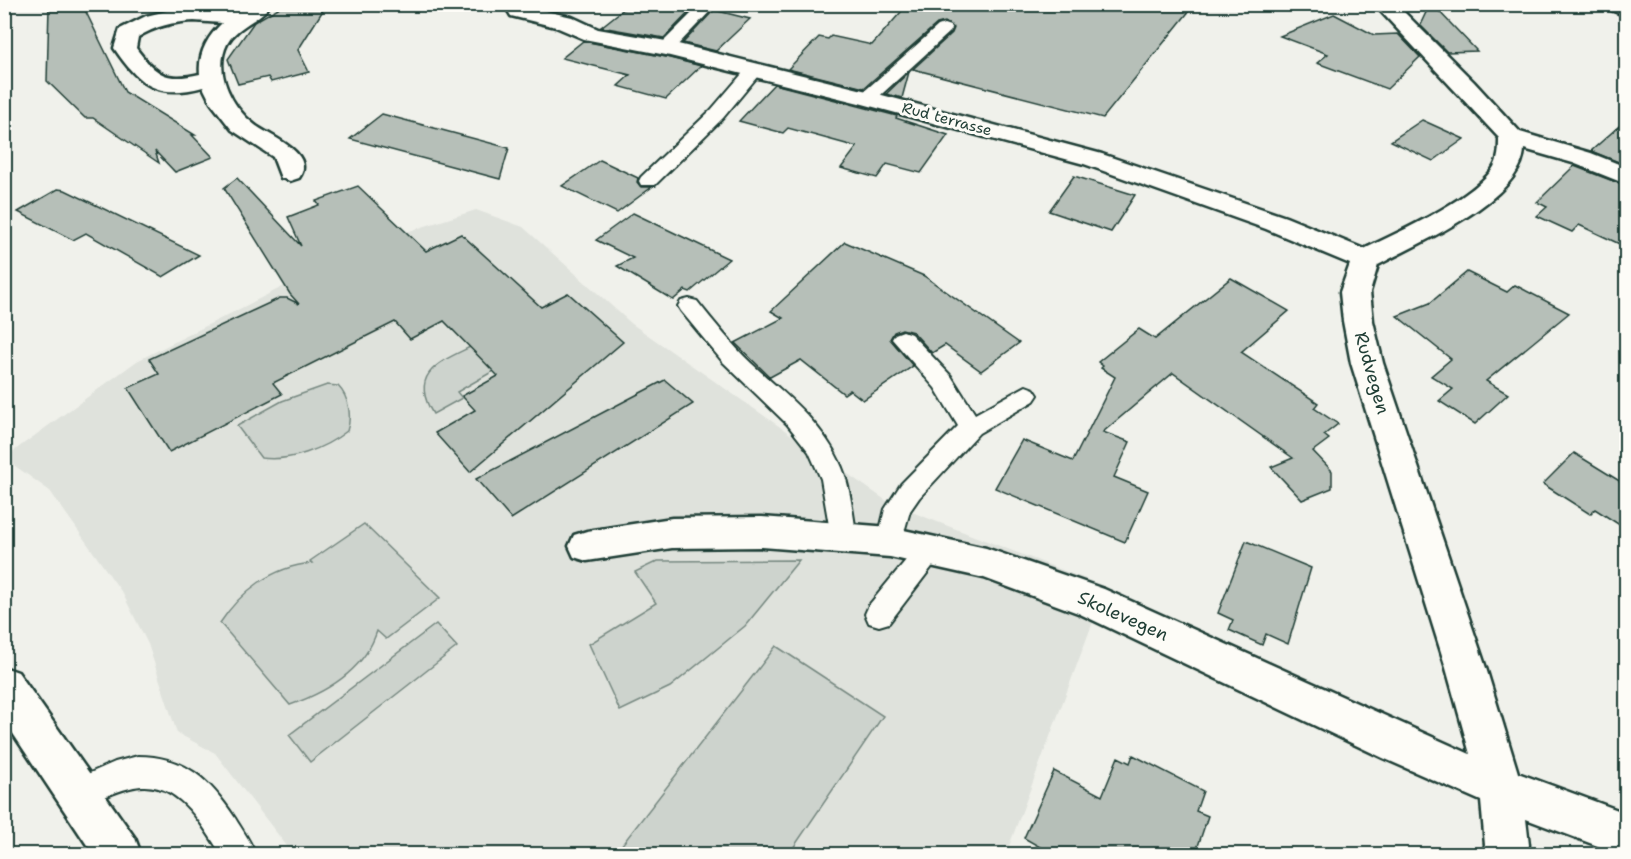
<svg xmlns="http://www.w3.org/2000/svg" width="1631" height="859" font-family="'Shantell Sans',sans-serif">
	<rect width="100%" height="100%" fill="#f0f1eb"/>
	<filter id="ink" filterUnits="userSpaceOnUse"><feTurbulence type="fractalNoise" baseFrequency=".0167" numOctaves="2"/><feDisplacementMap in="SourceGraphic" scale="12" xChannelSelector="R" yChannelSelector="G"/><feConvolveMatrix kernelMatrix="1 2 1 2 8 2 1 2 1" color-interpolation-filters="sRGB"/></filter>
	<g filter="url(#ink)">
		<!-- built -->
		<path fill="#dfe2dc" d="M476,210l47,17 109,97 259,180 215,83 -100,267h-713l-78,-101 -38,-20 -29,-89 -25,-50 -73,-103 -46,-33 133,-97 228,-116z"/>
		<!-- green -->
		<g fill="#cdd3cd" stroke="#768880" stroke-width="1.5">
			<path d="M478,343l24,23 -45,26 5,6 -29,16c-27,-44 13,-54 45,-71z"/>
			<path d="M327,385l11,1c11,11 14,31 9,45 -23,18 -57,31 -86,27l-24,-32 45,-25z"/>
			<path d="M364,524l76,74 -54,41 -9,-8c-13,40 -50,61 -87,74l-70,-82c21,-32 52,-56 92,-60l-2,-2z"/>
			<path d="M799,560l-54,66 -75,61 -50,24 -31,-67 67,-41 -21,-31 23,-11z"/>
			<path d="M436,624l21,23 -147,115 -21,-27z"/>
			<path d="M776,646l107,70 -94,138h-156l-12,-8z"/>
		</g>
		<!-- building -->
		<g fill="#b6bfb8" stroke="#1f3d34" stroke-width="1.5">
			<path d="M285,4h42l-29,46 11,22 -38,10 -3,-5 -30,7 -10,-25 26,-37z"/>
			<path d="M630,4h63l3,1 -32,33 -63,-11z"/>
			<path d="M908,4h287l-92,114 -190,-49 39,-36 2,-5 -9,-6 -8,2 -73,64 -76,-19 31,-32 9,2 3,-3 41,9z"/>
			<path d="M1430,4h2l45,47 -30,1 -27,-27z"/>
			<path d="M83,6l42,86 70,43h-3l21,22 -38,15 -20,-21 4,12 -66,-45h-8l-38,-37 2,-73z"/>
			<path d="M714,10l36,9 -34,32 -33,-8z"/>
			<path d="M1334,14l40,21 24,-1 22,23 -33,32 -70,-26 11,-9 -48,-18z"/>
			<path d="M583,41l83,16 35,9 -35,33 -48,-13 12,-11 -68,-17z"/>
			<path d="M909,72l-7,26 -16,-4z"/>
			<path d="M774,84l123,32 -1,2 52,17 -27,38 -34,-9 -10,14 -36,-10 16,-21 -69,-19 -5,5 -44,-12z"/>
			<path d="M382,114l127,34 -9,31 -150,-40z"/>
			<path d="M1422,120l42,19 -31,22 -42,-20z"/>
			<path d="M1626,120v45l-35,-14z"/>
			<path d="M600,160l38,18 -1,4 4,5h11l-35,26 -55,-27z"/>
			<path d="M1574,166l52,20v61l-47,-22 -7,7 -35,-16 10,-9 -10,-5z"/>
			<path d="M1074,176l61,19 -24,37 -62,-21z"/>
			<path d="M237,178l64,68 -13,-29 31,-12 -3,-4 42,-15 68,65 35,-17 80,73 27,-14 55,49 -153,130 -35,-39 40,-23 -13,-14 36,-20 -54,-55 -34,18 -15,-17 -122,61 9,11 -113,58 -41,-64 31,-14 -10,-15 131,-61h7l12,6 -9,-10 -66,-106z"/>
			<path d="M58,189l7,1 134,65 -36,22 -77,-44 -13,7 -55,-28z"/>
			<path d="M633,213l96,46 -39,33 -5,-2 -12,10 -56,-34 16,-8 -37,-18z"/>
			<path d="M845,242l79,34 95,67 -38,28 -36,-26 -13,8 -19,-21 -11,-3 -8,3 -4,7 23,27 -50,34 -13,-10 -6,4 -43,-34 -31,17 -35,-34 48,-25 -12,-7z"/>
			<path d="M1467,272l40,20 8,-7 54,28 -83,68 22,13 -33,30 -36,-23 14,-12 -22,-13 20,-17 -54,-43 33,-13z"/>
			<path d="M1231,278l58,33 -48,41 77,51 -4,5 24,16 -14,11 5,4 -16,12 19,20v17l-30,12 -31,-33 22,-9 -120,-85 -70,59 27,10 -16,35 34,14 -23,51 -130,-54 27,-48 51,21 42,-84 -14,-9 2,-2 -5,-4 41,-33 16,10z"/>
			<path d="M665,380l28,24 -182,115 -35,-40z"/>
			<path d="M1574,453l52,32v44l-31,-20 -5,5 -47,-30z"/>
			<path d="M1246,541l65,27 -23,76 -22,-10 -4,11 -33,-15 4,-10 -15,-7z"/>
			<path d="M1133,755l70,36 -7,20 12,5 -13,39h-141l-30,-17 30,-67 48,25 16,-39 12,6z"/>
		</g>
		<g fill="none" stroke-linecap="round" stroke-linejoin="round">
			<!-- lane casing -->
			<g stroke="#1f3d34" stroke-width="4">
				<g id="lane">
					<path d="M701,4h16l-45,47h-12l-2,-3 2,-3z"/>
					<path d="M944,24l6,2 2,3 -2,3 -77,70h-12l-3,-4 3,-4 77,-68z"/>
					<path d="M754,66l8,5 -39,47 -68,67h-14l-2,-4 2,-4 70,-67 37,-43z"/>
					<path d="M689,299l8,2c17,21 34,43 54,62 32,30 69,57 88,98 12,24 13,51 18,76l-4,8 -9,3 -9,-3 -4,-8 -10,-58 -12,-27 -22,-28 -64,-62 -42,-51 -3,-5 3,-5z"/>
					<path d="M903,331l8,3 40,42 24,38 51,-28 8,3 4,6 -4,6 -55,32 -60,65 -9,13 -11,39 -9,3 -9,-3 -4,-8 8,-33 16,-25 57,-58 -23,-38 -43,-49 3,-5z"/>
					<path d="M929,540l9,3 4,8 -4,8 -49,64 -10,3 -10,-3 -4,-9 4,-9 51,-62z"/>
					<path d="M138,756c47,0 72,24 97,62 7,12 16,23 20,36h-34c-21,-32 -45,-78 -91,-66 -18,4 -35,14 -52,22l-11,-5 -5,-11 5,-11 48,-21z"/>
				</g>
			</g>
			<!-- street casing -->
			<g stroke="#1f3d34" stroke-width="5">
				<g id="street">
					<path d="M246,4h25c-11,17 -34,21 -44,40 -14,28 5,64 28,81 14,11 62,28 44,53l-9,3 -9,-3 -8,-21 -41,-27 -21,-27 -8,-16c-46,12 -63,-1 -89,-39l6,-19 26,-13 21,-5 27,-2 41,2zM194,21l28,2c-15,14 -24,31 -22,51 -34,8 -44,1 -64,-26l2,-11c18,-11 35,-15 56,-16z"/>
					<path d="M1374,4h22l78,78 46,50 71,21 35,14v17l-53,-21 -49,-14c-1,50 -107,95 -146,116l-8,27 3,29 10,42 103,305 32,105 108,40v41h-7l-93,-35 3,26 -2,9h-44l2,-9 -4,-44 -98,-43 -305,-145 -94,-35 -94,-21 -128,-10 -90,1 -85,13 -13,-4 -5,-11 5,-11 13,-4 85,-13 90,-1 128,10 96,21 118,41 366,165 -24,-86 -95,-305 -8,-42 -3,-29 10,-28 -84,-35 -182,-65 -225,-61 -193,-48 -82,-16 -28,-12 -45,-11 -3,-5 3,-5 8,-1 53,12 26,12 68,12 201,50 235,63 184,63 78,32c37,-18 103,-47 128,-79 7,-10 7,-20 7,-32z"/>
				</g>
			</g>
			<!-- secondary casing -->
			<g stroke="#1f3d34" stroke-width="5">
				<path id="secondary" d="M4,667l14,5 117,166 6,16h-48l-89,-134z"/>
			</g>
			<!-- primary casing -->
			<g stroke="#1f3d34" stroke-width="5">
				<path id="primary" d="M1603,4h23v12l-20,-8z"/>
			</g>
			<!-- lane -->
			<use href="#lane" fill="#fdfcf7" fill-rule="evenodd"/>
			<!-- street -->
			<use href="#street" fill="#fdfcf7" fill-rule="evenodd"/>
			<!-- secondary -->
			<use href="#secondary" fill="#fdfcf7" fill-rule="evenodd"/>
			<!-- primary -->
			<use href="#primary" fill="#fdfcf7" fill-rule="evenodd"/>
		</g>
	</g>
	<g text-anchor="middle" stroke-width="6" stroke-linejoin="round" paint-order="stroke">
		<!-- far-street labels -->
		<g font-size="15" fill="#1f3d34" stroke="#fdfcf7">
			<text transform="translate(947 119) rotate(15)" y="5">Rud terrasse</text>
		</g>
		<!-- street labels -->
		<g font-size="18" fill="#1f3d34" stroke="#fdfcf7">
			<text transform="translate(1372 373) rotate(74)" y="6">Rudvegen</text>
			<text transform="translate(1123 616) rotate(24)" y="6">Skolevegen</text>
		</g>
	</g>
	<!-- margin -->
	<rect width="1631" height="859" fill="none" stroke="#fdfcf7" stroke-width="24"/>
	<rect x="12" y="12" width="1607" height="835" fill="none" stroke="#1f3d34" stroke-width="2" filter="url(#ink)"/>
</svg>
